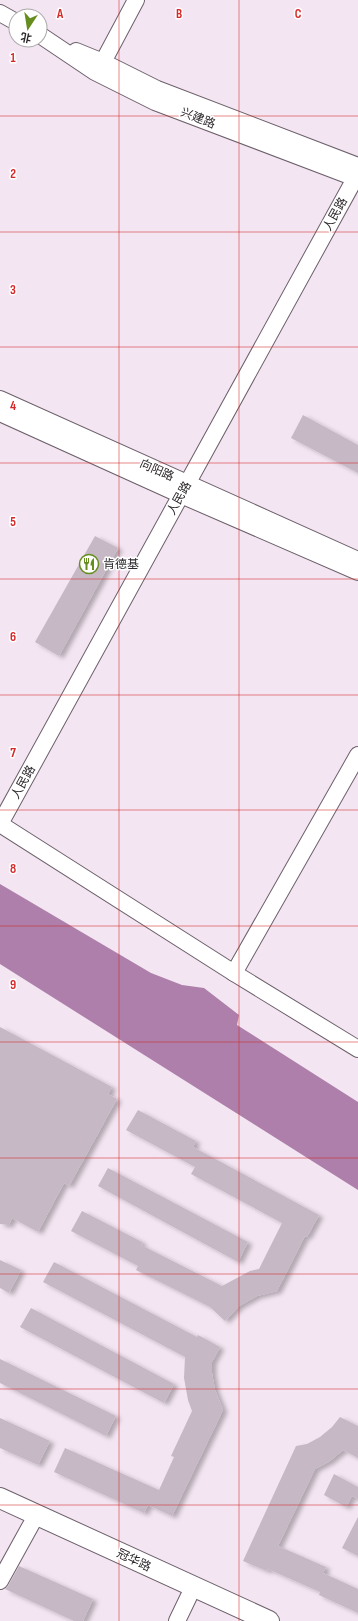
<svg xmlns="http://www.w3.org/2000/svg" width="358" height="1621" font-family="'Sofia Sans Condensed','Noto Sans SC',sans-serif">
	<defs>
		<filter id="shadow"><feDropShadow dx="4.5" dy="2.5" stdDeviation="2" flood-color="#0004"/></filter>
	</defs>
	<rect width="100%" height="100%" fill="#f3e5f2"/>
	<!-- water -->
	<path fill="#ad7faa" d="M0,884l151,89 31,12 22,3 35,27 -2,10 121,77v88l-358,-226z"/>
	<!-- building -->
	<g fill="#c6b8c5" filter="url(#shadow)">
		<path d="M303,415l55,30v28l-67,-35z"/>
		<path d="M95,536l23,12 -59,108 -24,-14z"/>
		<path d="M0,1027l112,60 -4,7 9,5 -48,87 -5,-3 -26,49 -26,-14 -3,7 -9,-1z"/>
		<path d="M138,1110l58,31 -3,6 126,68 -12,22 -2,-1 -28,55 -20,5 -18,10 -14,15 -15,-14 -74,-37 2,-4 -67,-35 11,-20 60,31 -1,3 81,41 28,-15 9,-2 23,-46 -91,-49 4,-7 -69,-37z"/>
		<path d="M108,1168l140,74 -10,20 -140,-76z"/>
		<path d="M0,1260l21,10 -12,23 -9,-5z"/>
		<path d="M54,1262l143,75 1,-2 22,12 -8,15v11l3,17 8,20 -51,106 -24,-11 -4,8 -90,-41 11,-24 94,42 15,-33 -3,-1 21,-45 -4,-11 -4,-22 1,-21 -142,-75z"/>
		<path d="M31,1308l143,76 -10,19 -144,-76z"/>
		<path d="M0,1359l116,57 -10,20 -106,-53z"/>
		<path d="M340,1417l18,9v32l-15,-8 -13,11 -15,8 -37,77 48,21 -3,6 35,16v24l-39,-18 1,-3 -52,-23 -1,2 -24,-10 53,-115 11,-2 13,-7 12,-10z"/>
		<path d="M0,1418l50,23 -12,24 -38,-17z"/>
		<path d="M334,1474l24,13v12l-6,-3 -6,11 -22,-12z"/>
		<path d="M358,1517v39l-16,-8z"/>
		<path d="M19,1566l74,33 -10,22h-9l-69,-32 3,-3z"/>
	</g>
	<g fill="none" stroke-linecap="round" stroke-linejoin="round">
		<!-- minor casing -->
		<g stroke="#6c606b" stroke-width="18">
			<g id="minor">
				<path d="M0,13l16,9"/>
				<path d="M40,35l55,37 60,30 203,77"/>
				<path d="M76,51l27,11 54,27 201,77"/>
				<path d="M103,62l33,-62"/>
				<path d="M0,399l358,161"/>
				<path d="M0,413l181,82 177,77"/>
				<path d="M0,824l358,-651"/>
				<path d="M0,824l234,149 124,76"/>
				<path d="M234,973l124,-218"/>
				<path d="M0,1581l32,-58"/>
				<path d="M177,1621l12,-25"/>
			</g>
		</g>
		<!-- major casing -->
		<g stroke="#6c606b" stroke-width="22">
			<path id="major" d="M0,1498l269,123"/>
		</g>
		<!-- minor -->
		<use href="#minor" stroke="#fff" stroke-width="16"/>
		<!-- major -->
		<use href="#major" stroke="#fff" stroke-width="20"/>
	</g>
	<!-- grid -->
	<path fill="none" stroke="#d62828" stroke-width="1" stroke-opacity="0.55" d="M119,0v1621M239,0v1621M0,116h358M0,232h358M0,347h358M0,463h358M0,579h358M0,695h358M0,810h358M0,926h358M0,1042h358M0,1158h358M0,1274h358M0,1389h358M0,1505h358"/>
	<!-- icons -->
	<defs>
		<g id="restaurant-ring" transform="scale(1)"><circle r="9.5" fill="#fff" stroke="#658e1e" stroke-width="1.5"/><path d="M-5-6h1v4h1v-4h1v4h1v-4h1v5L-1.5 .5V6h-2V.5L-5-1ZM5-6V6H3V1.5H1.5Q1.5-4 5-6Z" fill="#658e1e"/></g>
	</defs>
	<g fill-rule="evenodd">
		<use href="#restaurant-ring" x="89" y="564"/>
	</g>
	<g text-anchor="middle" stroke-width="3" stroke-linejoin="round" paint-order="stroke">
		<!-- street labels -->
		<g font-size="12" fill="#2d282c" stroke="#fff">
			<text transform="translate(198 118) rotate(21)" y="4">兴建路</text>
			<text transform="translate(335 214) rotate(-61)" y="4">人民路</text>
			<text transform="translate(157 470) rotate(24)" y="4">向阳路</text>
			<text transform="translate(179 498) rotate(-61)" y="4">人民路</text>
			<text transform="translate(23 782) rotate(-61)" y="4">人民路</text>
			<text transform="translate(134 1560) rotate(25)" y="4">冠华路</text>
		</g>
		<!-- poi labels -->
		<g font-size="12" fill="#2d282c" stroke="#fff" text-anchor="start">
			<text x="103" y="568">肯德基</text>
		</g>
	</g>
	<g font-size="13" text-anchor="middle" font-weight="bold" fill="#d62828" stroke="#fff" stroke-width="3" stroke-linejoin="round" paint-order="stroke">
		<text x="60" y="18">A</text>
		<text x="179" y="18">B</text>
		<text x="298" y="18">C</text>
		<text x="13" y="62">1</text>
		<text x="13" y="178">2</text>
		<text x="13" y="294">3</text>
		<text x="13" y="410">4</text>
		<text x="13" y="526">5</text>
		<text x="13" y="641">6</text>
		<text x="13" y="757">7</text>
		<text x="13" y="873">8</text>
		<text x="13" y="989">9</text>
	</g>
	<!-- north arrow -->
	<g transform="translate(28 28) rotate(192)"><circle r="19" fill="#ffffff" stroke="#aba9ab"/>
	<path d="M0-3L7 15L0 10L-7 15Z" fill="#658e1e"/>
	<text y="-6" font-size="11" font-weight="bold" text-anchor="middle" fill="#2d282c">北</text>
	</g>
</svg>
